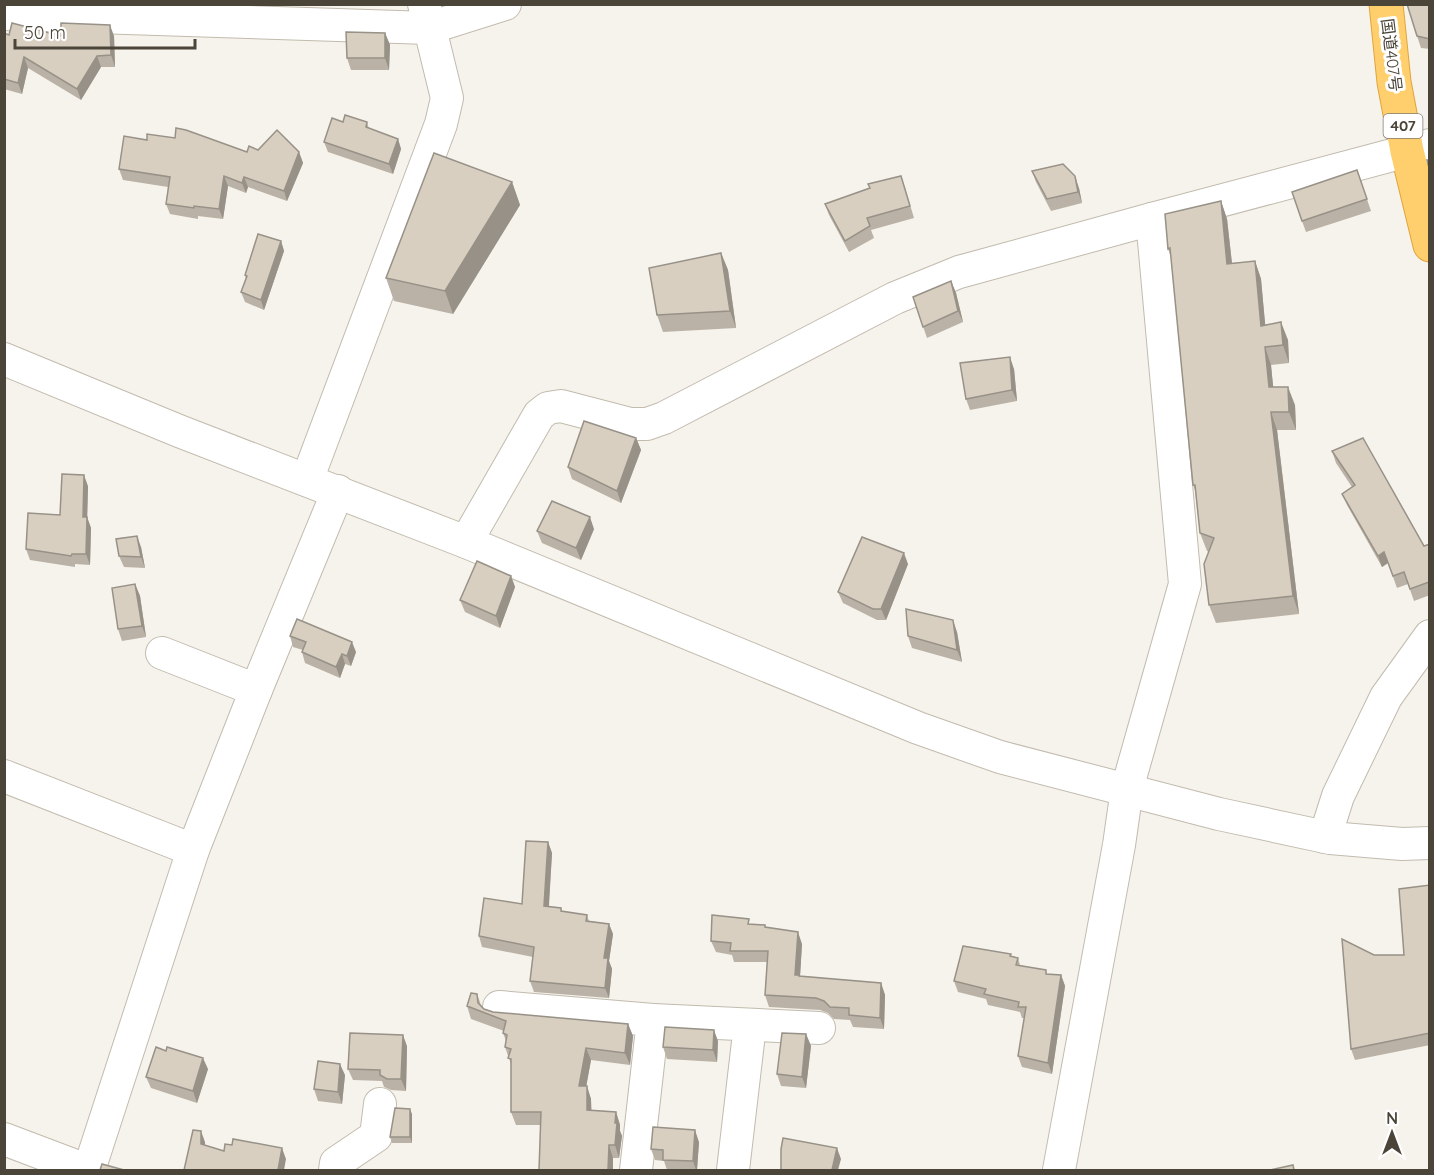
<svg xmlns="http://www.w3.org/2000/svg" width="1434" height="1175" font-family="Quicksand,'Noto Sans JP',sans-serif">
	<rect width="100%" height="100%" fill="#f6f3ec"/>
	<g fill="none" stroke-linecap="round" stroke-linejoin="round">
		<!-- minor casing -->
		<g stroke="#c2bbae" stroke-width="34">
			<g id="minor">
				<path d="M4,14l425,14 76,-24"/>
				<path d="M4,359l175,72 287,111 452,186 82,29 219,57 111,24 72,6 28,-1"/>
				<path d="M307,480l134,-356 6,-26 -23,-94"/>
				<path d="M466,542l73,-127 9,-7 13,-2 69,18h17l17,-6 231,-120 64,-26 193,-53 278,-74"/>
				<path d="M162,653l94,37"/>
				<path d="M4,776l189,74"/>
				<path d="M1325,837l13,-41 48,-99 44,-61"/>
				<path d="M499,1007l154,13 166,8"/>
				<path d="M4,1139l82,31"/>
				<path d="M89,1170l104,-320 63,-160 82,-199"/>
				<path d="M335,1170l1,-7 40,-27 4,-32"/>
				<path d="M636,1170l17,-150"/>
				<path d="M733,1170l17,-145"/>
				<path d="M1059,1170l60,-325 8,-56 58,-205 -33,-365"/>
			</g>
		</g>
		<!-- highway casing -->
		<g stroke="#e0a43c" stroke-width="35">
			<path id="highway" d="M1386,4l8,78 13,69 23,94"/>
		</g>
		<!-- minor -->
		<use href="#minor" stroke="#fff" stroke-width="32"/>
		<!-- highway -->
		<use href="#highway" stroke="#ffcf6e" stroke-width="33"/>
	</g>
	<!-- wall -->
	<g fill="#bab2a6">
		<path d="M1430,4v45l-9,-1 -4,-12z"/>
		<path d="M4,33l5,2 52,1h53l1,31h-14l-20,33 -53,-32 -6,26 -18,-5z"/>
		<path d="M385,33l5,12 -1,25h-38l-4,-12z"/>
		<path d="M343,122h24l2,7 29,10 3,10 -8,25 -65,-22 -4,-10z"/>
		<path d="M175,138l72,14 11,-2 41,2 4,11 -16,38 -39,-14 -2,6 -18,-7 -5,33 -25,-3v3l-28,-5 -4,-10 2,-17 -45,-7 -4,-11 28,-29z"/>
		<path d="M1357,170l14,41 -65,21 -4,-11z"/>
		<path d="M1032,171l47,17 3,15 -31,8 -15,-29z"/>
		<path d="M512,182l8,23 -67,109 -59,-13 -8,-23z"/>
		<path d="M905,188l9,30 -43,12 3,8 -25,14 -20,-37 -4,-11z"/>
		<path d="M1221,201l6,18 5,44 23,-2 6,18 4,46 23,15 1,23 -18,2 2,22 22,18 1,25h-19l22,184 -83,9 -7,-18v-53l-2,-1 -7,-18 -5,-43 -2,-5 -22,-228 -3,-8z"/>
		<path d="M281,241l3,10 -20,59 -19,-8 -4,-10 5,-13 -1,-4z"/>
		<path d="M721,253l7,17 8,58 -73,4 -6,-17z"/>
		<path d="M951,281l5,12 7,29 -36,16 -14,-41z"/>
		<path d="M1014,369l3,32 -47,9 -4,-11z"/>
		<path d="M636,438l5,12 -20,53 -49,-24 -4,-12z"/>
		<path d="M1332,451l92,95 6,-2v51l-16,6 -6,-17 -11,4 -9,-25 -6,4 -35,-62 -5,-11 10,-7 -16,-24z"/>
		<path d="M88,486l-1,31 4,11 -1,37 -15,-1v3l-45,-7 -4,-11z"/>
		<path d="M594,529l-13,31 -39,-17 -5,-12z"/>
		<path d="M141,547l4,21 -21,-1 -5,-11z"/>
		<path d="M908,564l-22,56h-9l-34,-17 -5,-11z"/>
		<path d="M511,576l4,11 -15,41 -35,-16 -5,-12z"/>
		<path d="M135,584l5,12 6,41 -24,4 -4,-12z"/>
		<path d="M957,632l5,30 -50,-14 -4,-12z"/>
		<path d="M290,636l66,16 -5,14 -6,-2 -5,14 -35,-15 -3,-11 1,-2 -10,-3z"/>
		<path d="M548,842l4,11 -3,54 12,1 1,3 25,4 2,6 20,3 4,10 -4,27 3,8 -3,29 -75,-6 -4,-11 3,-24 -51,-10 -3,-11 43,-32z"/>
		<path d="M1430,885v160l-75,15 -4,-11 23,-94h30z"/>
		<path d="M751,924l15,4 36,16 -2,32 81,7 4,12 -1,34 -31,-2 -3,-7 -16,-1 -6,-6 -8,-3 -51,-3 -4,-12 2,-33h-33l-2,-7 -16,-3 -5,-11z"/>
		<path d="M1012,956l6,2 2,7 28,9 13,1 4,11 -13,88 -30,-7 -4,-11 6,-38h-2l-2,-6 -32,-7 -2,-6 -28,-7 -4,-11z"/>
		<path d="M477,994l4,11 3,4 9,3 135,12 5,12 -3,29 -39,-5 -5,26 5,13v11l25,2 4,13v6l2,5 -3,22h-6l-72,-33h-25l-5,-13v-48l-6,-17 1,-6 -3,-8 1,-2 -33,-12 -4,-13z"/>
		<path d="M806,1034l5,12 -5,42 -25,-2 -4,-12z"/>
		<path d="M718,1041l-1,21 -50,-3 -4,-12z"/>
		<path d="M407,1046l-1,45 -15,-1 -7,-3 -2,-6 -29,-1 -5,-11z"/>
		<path d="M208,1069l-11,34 -46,-15 -5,-11z"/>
		<path d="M345,1075l-3,29 -24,-3 -4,-12z"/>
		<path d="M412,1114v29h-20l-2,-6z"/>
		<path d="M699,1142l-2,28h-30l-3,-9 -9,-1 -4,-11z"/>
	</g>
	<!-- shaded-wall -->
	<g fill="#979187">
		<path d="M110,25l4,11 1,31 -4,-12z"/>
		<path d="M385,33l5,12 -1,25 -4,-12z"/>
		<path d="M97,56l4,11 -20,33 -4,-11z"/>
		<path d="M24,57l4,11 -6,26 -4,-11z"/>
		<path d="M398,139l3,10 -8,25 -4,-10z"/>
		<path d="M299,152l4,11 -16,38 -3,-10z"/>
		<path d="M224,176l4,10 -5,33 -4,-10z"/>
		<path d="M1075,176l4,12 3,15 -4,-11z"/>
		<path d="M244,177l4,10 -2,6 -4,-10z"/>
		<path d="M512,182l8,23 -67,109 -8,-23z"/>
		<path d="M1221,201l6,18 7,63 -7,-18z"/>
		<path d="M281,241l3,10 -20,59 -3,-10z"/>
		<path d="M721,253l7,17 8,58 -6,-17z"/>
		<path d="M1255,261l6,18 6,65 -6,-18z"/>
		<path d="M951,281l5,12 7,29 -5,-11z"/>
		<path d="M1281,322l7,18 1,23 -6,-18z"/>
		<path d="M1265,347l6,18 4,40 -6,-18z"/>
		<path d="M1010,357l4,12 3,32 -5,-11z"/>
		<path d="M1288,387l7,18 1,25 -7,-18z"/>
		<path d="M1271,412l6,18 22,184 -6,-18z"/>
		<path d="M636,438l5,12 -20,53 -4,-12z"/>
		<path d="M84,475l4,11 -1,41 -4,-10z"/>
		<path d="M87,517l4,11 -1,37 -4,-11z"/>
		<path d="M590,517l4,12 -13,31 -5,-12z"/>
		<path d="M137,536l4,11 4,21 -4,-11z"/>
		<path d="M1384,552l4,11 -6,4 -4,-11z"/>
		<path d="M904,553l4,11 -22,56 -5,-11z"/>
		<path d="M511,576l4,11 -15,41 -4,-12z"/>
		<path d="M135,584l5,12 6,41 -4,-11z"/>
		<path d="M953,620l4,12 5,30 -5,-12z"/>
		<path d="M352,642l4,10 -5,14 -4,-10z"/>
		<path d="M342,654l3,10 -5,14 -4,-11z"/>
		<path d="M548,842l4,11 -4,64 -4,-11z"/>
		<path d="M609,924l4,10 -4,27 3,8 -3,29 -4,-10 -1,-30z"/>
		<path d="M798,932l4,12 -2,33 -5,-2z"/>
		<path d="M1061,975l4,11 -13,88 -4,-11z"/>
		<path d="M881,983l4,12 -1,34 -4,-11z"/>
		<path d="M628,1024l5,12 -3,29 -5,-12z"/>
		<path d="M714,1030l4,11 -1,21 -4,-12z"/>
		<path d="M806,1034l5,12 -5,42 -4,-11z"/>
		<path d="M403,1035l4,11 -1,45 -5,-12z"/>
		<path d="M586,1048l5,12 -7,39 -5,-13z"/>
		<path d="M203,1058l5,11 -11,34 -4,-12z"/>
		<path d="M340,1064l5,11 -3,29 -4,-12z"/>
		<path d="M587,1086l4,13 1,24 -5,-13z"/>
		<path d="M410,1109l2,5v29l-2,-6z"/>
		<path d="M616,1112l4,13v6l2,5 -3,22 -4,-13z"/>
		<path d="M695,1130l4,12 -2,28h-1l-3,-9z"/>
		<path d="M201,1131l4,11v13l-4,-11z"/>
		<path d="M609,1145l4,13v12h-5z"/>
		<path d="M282,1148l4,11 -2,11h-6z"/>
		<path d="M837,1148l4,11 -3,11h-6z"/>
	</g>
	<!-- building -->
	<g fill="#d8cfc1" stroke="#979187" stroke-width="1.5">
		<path d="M1407,4h22l1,35 -13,-3z"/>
		<path d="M12,23l49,13v-13l49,2 1,30 -14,1 -20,33 -53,-32 -6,26 -14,-4v-46l5,2z"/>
		<path d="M346,32l39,1v25h-38z"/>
		<path d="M345,115l22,7 -1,5 32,12 -9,25 -65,-22 8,-24 11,4z"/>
		<path d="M176,128l10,2 61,22 2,-6 9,4 19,-20 22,22 -15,39 -40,-14 -2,6 -18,-7 -5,33 -25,-3v2l-28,-4 4,-27 -51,-8 5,-33 23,4v-6l28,4z"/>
		<path d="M434,153l78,29 -67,109 -59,-13z"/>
		<path d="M1427,160h3v10z"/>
		<path d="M1063,164l12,12 3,16 -31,7 -15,-28z"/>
		<path d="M1357,170l10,29 -65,22 -10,-29z"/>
		<path d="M901,176l9,30 -43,12 3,8 -25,15 -20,-37 45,-16 -2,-4z"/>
		<path d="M1221,201l6,63 28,-3 6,65 20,-4 2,23 -18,2 4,40h19l1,25h-18l22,184 -84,9 -5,-41 10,-26 -14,-5 -5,-48h-2l-23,-237 -2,1 -3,-35z"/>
		<path d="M258,234l23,7 -20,59 -20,-8 6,-16 -2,-1z"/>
		<path d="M721,253l9,58 -73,4 -8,-47z"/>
		<path d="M951,281l7,30 -35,16 -10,-30z"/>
		<path d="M1010,357l2,33 -46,9 -6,-36z"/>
		<path d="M584,421l52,17 -19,53 -49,-24z"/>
		<path d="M1363,438l61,108 6,-2 -1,38 -19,7 -6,-17 -11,4 -9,-24 -6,4 -36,-62 13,-9 -23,-34z"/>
		<path d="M62,474l22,1 -1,42h4l-1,37h-14l-1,2 -45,-7 2,-36 32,2z"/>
		<path d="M552,501l38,16 -14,31 -39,-17z"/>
		<path d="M137,536l4,21 -22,-1 -3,-17z"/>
		<path d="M862,537l42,16 -23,56h-8l-35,-17z"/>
		<path d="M477,561l34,15 -15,40 -36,-16z"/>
		<path d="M135,584l7,42 -24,3 -6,-41z"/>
		<path d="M906,609l47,11 4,30 -49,-14z"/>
		<path d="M297,619l55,23 -5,14 -5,-2 -6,13 -34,-15 4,-10 -16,-6z"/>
		<path d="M526,841l22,1 -4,64 17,2v3l26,4 -1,6 23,3 -5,34h4l-3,30 -75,-7 4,-34 -55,-11 5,-38 38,6z"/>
		<path d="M1430,885v148l-79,16 -9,-110 32,16h30l-5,-66z"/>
		<path d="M712,915l37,4 -1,5 17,1v2l33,5 -3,43h4v1l82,7 -1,35 -31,-3v-7l-19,-1 -6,-6 -8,-3 -51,-3 3,-44h-38l1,-8 -20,-2z"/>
		<path d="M963,946l48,8 -1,2 8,2 -2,7 30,5v4l15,1 -13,88 -30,-7 8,-49h-8l1,-5 -35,-8 2,-5 -32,-8z"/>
		<path d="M471,993l6,1 1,9 6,6 9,3 135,12 -3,29 -39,-5 -7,38h8v24l29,2 -1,11h2l-2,22h-6l-1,25h-69l2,-58h-30v-53l-3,-1 3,-9 -6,-2 2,-12 -4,-2 3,-12 -39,-15z"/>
		<path d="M665,1027l49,3 -1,20 -50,-3z"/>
		<path d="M350,1033l53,2 -2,44h-14l-7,-4v-5l-32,-1z"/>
		<path d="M782,1033l24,1 -4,43 -25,-3z"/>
		<path d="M156,1047l10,4 1,-4 36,11 -10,33 -47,-14z"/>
		<path d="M318,1061l22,3 -2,28 -24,-3z"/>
		<path d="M395,1108l15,1v28h-20z"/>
		<path d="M653,1127l42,3 -2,31 -30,-1v-10l-12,-1z"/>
		<path d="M193,1130l8,1v13l23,7 1,-7 7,1 1,-6 49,9 -4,22h-94z"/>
		<path d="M783,1138l54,10 -5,22h-51v-21z"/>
		<path d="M102,1164l22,6h-24z"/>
		<path d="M1293,1165l1,5h-24z"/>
	</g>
	<g text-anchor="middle" stroke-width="6" stroke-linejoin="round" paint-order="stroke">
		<!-- shield labels -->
		<rect fill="#fff" stroke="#817c74" stroke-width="1.5" x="1383.5" y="114" width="39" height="24" rx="4.5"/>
		<g font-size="15" font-weight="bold" fill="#4b4439">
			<text x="1403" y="131">407</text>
		</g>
		<!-- street labels -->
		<g font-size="16" fill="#4b4439" stroke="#fff">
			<text transform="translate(1392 55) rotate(83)" y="6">国道407号</text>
		</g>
	</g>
	<!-- border -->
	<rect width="1434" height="1175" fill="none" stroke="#4b4439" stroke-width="12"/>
	<!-- north arrow -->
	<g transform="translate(1392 1133)" stroke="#ffffff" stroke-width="4.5" paint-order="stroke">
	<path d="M0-4.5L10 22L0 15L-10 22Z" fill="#4b4439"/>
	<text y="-9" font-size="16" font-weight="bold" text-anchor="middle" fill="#4b4439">N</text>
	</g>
	<!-- scale -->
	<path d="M15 39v9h180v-9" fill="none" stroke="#4b4439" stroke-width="3"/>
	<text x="24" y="39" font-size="18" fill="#4b4439" stroke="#ffffff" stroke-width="4.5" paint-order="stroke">50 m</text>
</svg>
